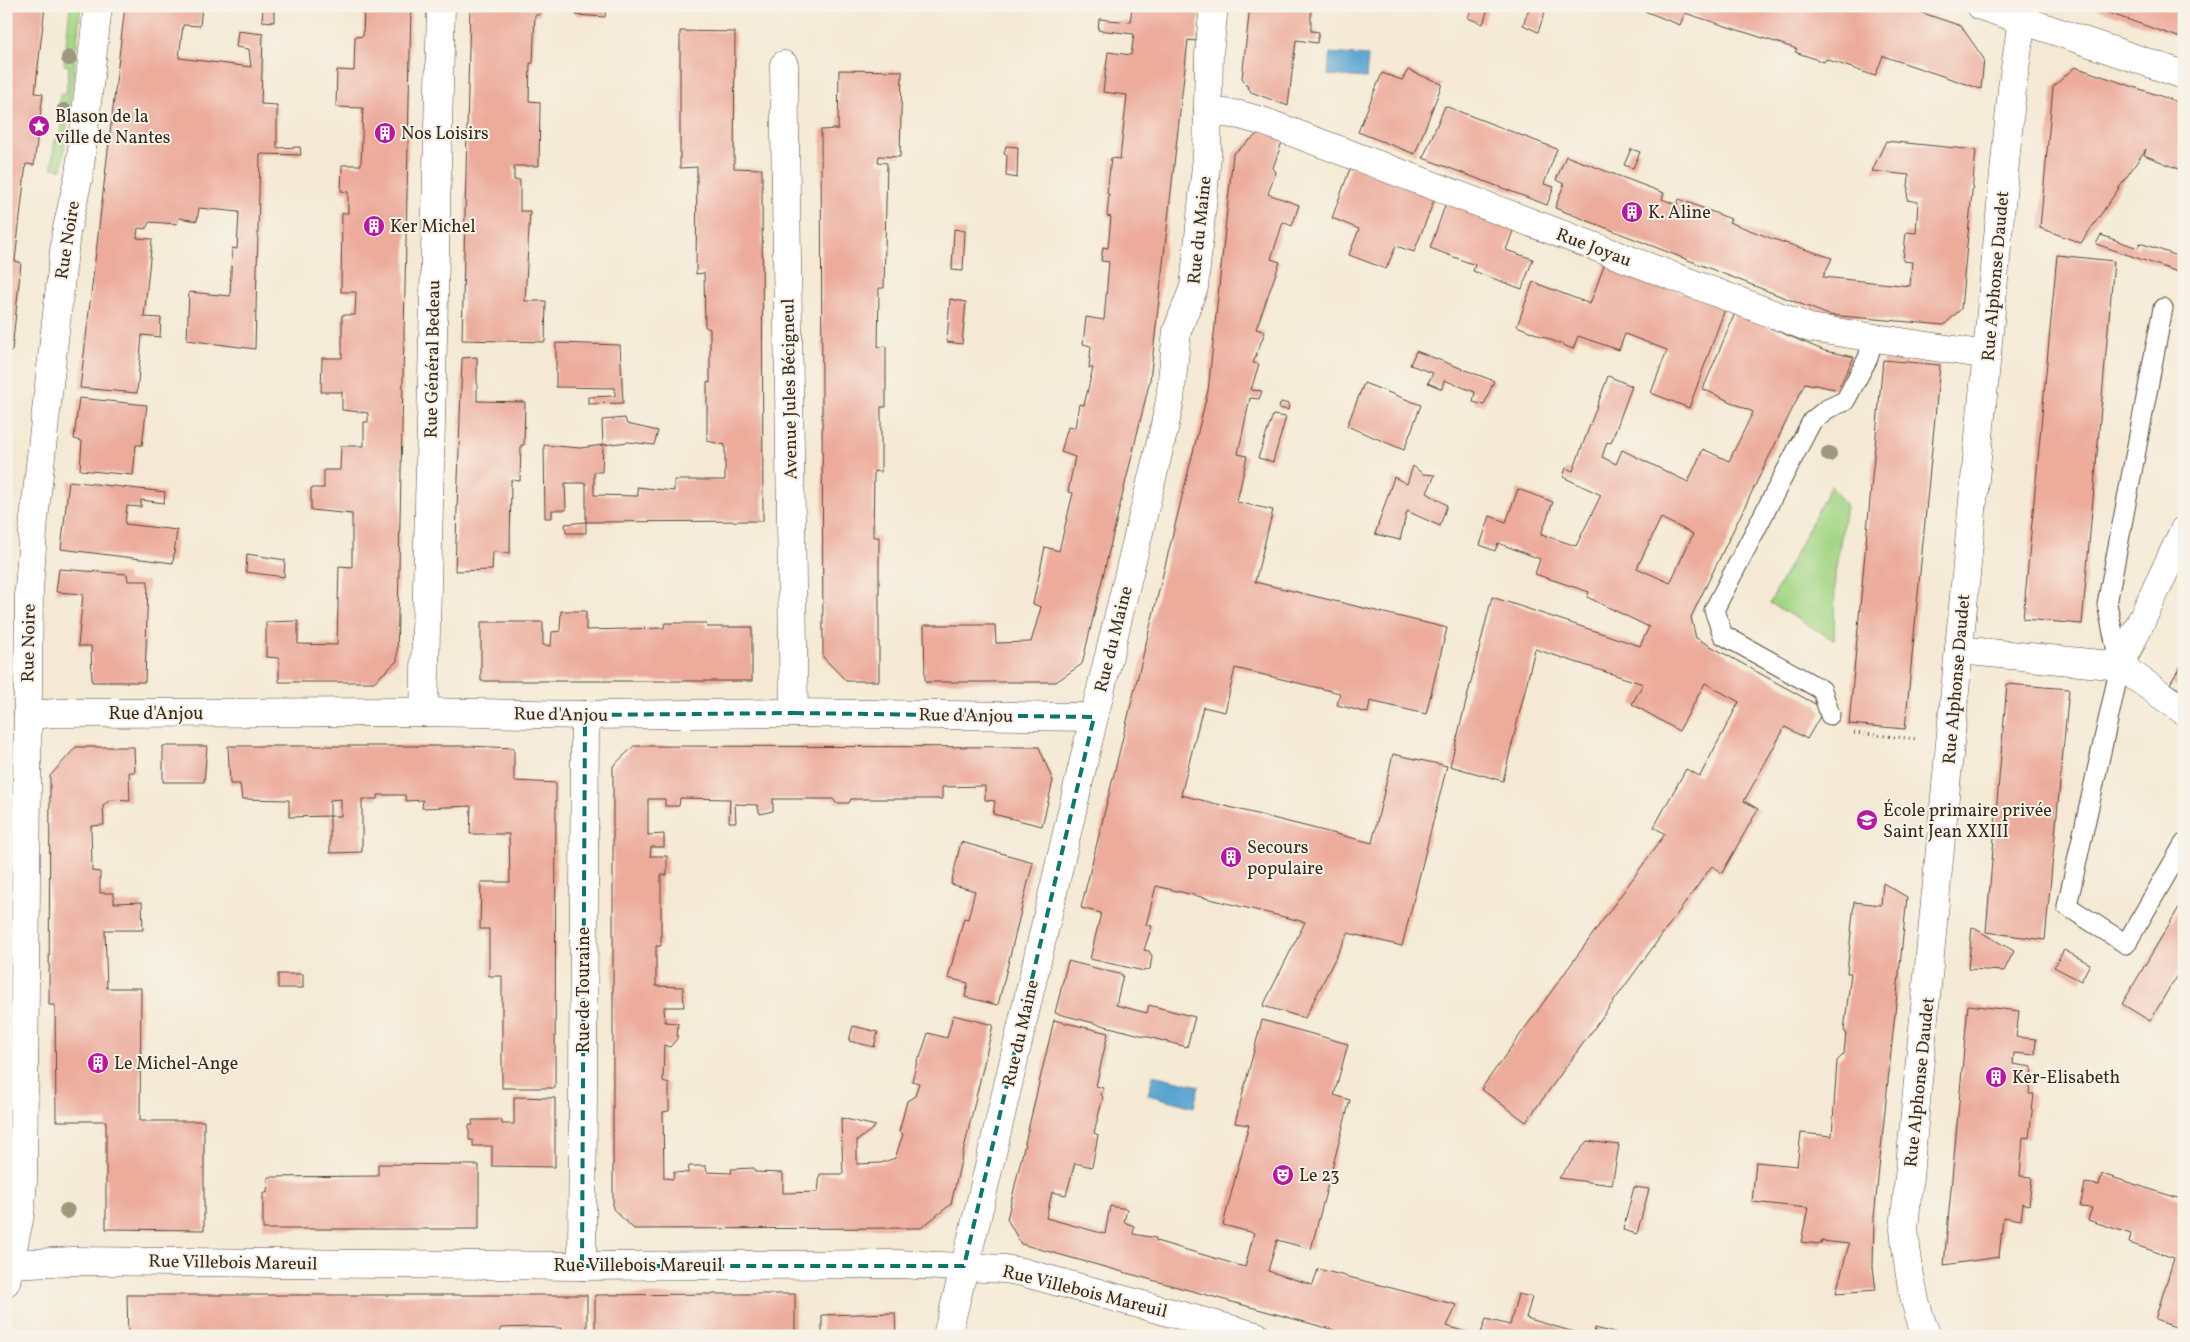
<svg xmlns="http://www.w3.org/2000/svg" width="2190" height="1342" font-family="Vollkorn,serif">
	<rect width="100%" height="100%" fill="#f7f3e8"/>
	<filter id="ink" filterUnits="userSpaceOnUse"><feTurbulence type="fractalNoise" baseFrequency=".02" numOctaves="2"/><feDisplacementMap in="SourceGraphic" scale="10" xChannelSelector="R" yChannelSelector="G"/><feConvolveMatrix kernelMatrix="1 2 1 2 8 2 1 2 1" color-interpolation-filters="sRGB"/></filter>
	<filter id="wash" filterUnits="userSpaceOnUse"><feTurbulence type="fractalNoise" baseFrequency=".0096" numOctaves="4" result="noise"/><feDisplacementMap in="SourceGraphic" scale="20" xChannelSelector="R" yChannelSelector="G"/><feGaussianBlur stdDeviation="1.12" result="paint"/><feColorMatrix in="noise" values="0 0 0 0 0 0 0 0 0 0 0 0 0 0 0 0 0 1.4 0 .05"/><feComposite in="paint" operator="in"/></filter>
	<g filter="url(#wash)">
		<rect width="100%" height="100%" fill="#f4e9d4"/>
		<!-- green -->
		<g fill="#a2d584" stroke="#6e8051">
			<path d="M70,6h11l-19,163 -10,-1 3,-29h5l3,-20 -5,-1 2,-24h6l3,-28 -5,-1z"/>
			<path d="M6,259l15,4 -15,138z"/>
			<path d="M1831,485l15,21 -11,67 -1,67 -64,-37z"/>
		</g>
		<!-- water -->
		<g fill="#57a3d0" stroke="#496677">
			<path d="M1330,53l38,3 -2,22 -38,-3z"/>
			<path d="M1153,1075l46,11 -5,21 -46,-12z"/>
		</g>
		<g id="blocks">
			<!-- building -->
			<g fill="#ecab9b" fill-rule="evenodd">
				<path d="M6,6h39l-10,87 8,1 -9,71 -8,-1 -11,97 6,2 -9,88 -6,-1z"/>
				<path d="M125,6h77l-2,20 -17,-1 -4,33 72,9 -2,-18 -13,-2 2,-16 25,3 -2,70 16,1v43l23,-1 1,8 -41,-1 -5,195 -68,-9 2,-48 41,4 2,-48 5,1 2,-37 -40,-4 -2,13 -18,-3 -2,6 -28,-2 -3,7 -8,-1 -1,10 15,1 -8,78 17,1 -1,19 -18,-2 -5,58 -57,-5z"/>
				<path d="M263,6h11v16l-12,-1z"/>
				<path d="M364,6h47l-14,655 -23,21h-95v-24l-13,-1v-35l32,-1v23l39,1 2,-79 13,1v-53l-41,-4v-22h13v-18h16l1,-24h23v-24h4v-9l-26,-3v-18h-21l1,-34h20v-43h13l1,-23h-15l1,-79h6v-21l-7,-1 1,-26h19l2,-57 -27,-1 1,-37 17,1 1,-34 8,-1z"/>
				<path d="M470,6h70v9h-5l-2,48h-3l-1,38 11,1 -1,64h-25v14h6v31h10l-5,90h21l-1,41 -83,-2z"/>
				<path d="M576,6h30l-1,11 -29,-2z"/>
				<path d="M1128,6h73l-5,35 -8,-1 -38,340 -68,284 -26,18h-131l-1,-57h71l1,18 35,-1 10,-35 -8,-3 12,-57 14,4 14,-58 -5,-1 7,-35 -14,-5 7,-25 7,1 4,-24 5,1 9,-37h-4l2,-22 -8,-2 3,-27 18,3 5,-58 -8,-1 2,-14 5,1 3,-31 -4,-1 2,-22h-2l4,-36 9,1 7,-64 -24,-3 5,-40 23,3 3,-21 -36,-4 1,-11 31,3 2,-14z"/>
				<path d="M1250,6h61v25l8,1 -2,11 -21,-3 -8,66 -37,-14 -9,-14z"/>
				<path d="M1472,6h17l-6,18 -15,-6z"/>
				<path d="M1530,6h17l-9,26 -15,-7z"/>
				<path d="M1632,6h270l59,20 23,33 -3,30 -98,-33 -8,20 -49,-17 -2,3 -29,-10 2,-3 -112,-36 -5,12z"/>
				<path d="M2094,6h90v33l-90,-31z"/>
				<path d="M680,31l55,1 -1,136 28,1 1,352 -177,1v11h-20l-1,-9 21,-2v-39h-21l1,27h-14v8h-7l-1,-73 36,3 23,-3 -1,-25 23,-2 2,6 31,7 -4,14 -25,-3 -26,3 -1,27h-8v23l44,1 -1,-9 37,4v-11h51v-35l-18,-4v-59l3,1v-54l-5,-2 -1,-54 -8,1 1,-107 -17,1z"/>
				<path d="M2075,67l109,37v67l-40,-16 2,-6 -65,94 -41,-15 13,-141z"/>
				<path d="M839,70l63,1 -2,86 -21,-1 -1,6 9,1 -3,125h-5l-1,59 8,-1v61h-5v65l-7,-1 -1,66h6v144h-33l-23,-24 -2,-527 17,-1z"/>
				<path d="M1408,70l34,14 -27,70 -57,-22 24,-59 20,7z"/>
				<path d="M1445,106l112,43 -13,35 10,3 -7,18 -124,-47z"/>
				<path d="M1261,131l22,8 -10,29 3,4 -8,22 31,11 -7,21 -9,-4 -12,37 9,3 -24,67 9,3 -12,31 6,1 -8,26 11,1 -3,8 -9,-1 -12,56 9,2 -10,46 36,8 -18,72 192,46 -21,86 -56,-13 -2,12 -31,-8 3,-12 -105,-25 -10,44 -22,-5 -22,88 191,48 21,-89 54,12 -45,180 -54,-13 -43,85 -42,-12 42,-84 -149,-36 -10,39 6,1 -8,24 5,1 3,5 -2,13 -6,2 -54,-12 11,-46 -20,-5 127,-517 25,-237z"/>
				<path d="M1886,141l90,9 -15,159 -17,16 -115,-10 -274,-107 9,-24 -8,-4 10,-24 98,37 -2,6 15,6 2,-6 52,20 -2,3 44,17 59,19 -9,19 87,9 2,-24 -9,-1 3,-29 10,1 2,-31 -11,-2 2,-25 -37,-4z"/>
				<path d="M1006,146l12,1 -1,31 -11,-2 1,-21 -3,-1z"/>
				<path d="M1631,149l9,3 -7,16 -9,-3z"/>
				<path d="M1351,166l84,32 -21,54 -18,-6 -10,23 -37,-14 10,-26 -27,-11z"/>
				<path d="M1446,203l68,25 -8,22 27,9 -11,30 -49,-18 2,-6 -45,-17z"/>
				<path d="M954,229l11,2 -2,40 -11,-1z"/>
				<path d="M2101,235l37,13 2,-5 44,15v16l-88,-30z"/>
				<path d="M2057,255l57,6 -32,363 -59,-5z"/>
				<path d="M1605,263l120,46 -36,99 -38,-15 16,-43 -42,-16 -6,16 -41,-14 -5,13 -56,-23 16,-44 57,22z"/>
				<path d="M950,299l16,3 -4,42 -15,-2z"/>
				<path d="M1735,313l90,38 29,6 -13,26 -6,6 -30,-6 -114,234 5,21 121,67 5,8 -15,26 -22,-12 -41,74 14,8 -36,64 -10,-7 -186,256 -45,-33 184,-255 -11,-7 32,-58 14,7 39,-74 -34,-19 -26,48 -47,-27 11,-20 -108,-35 -32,132 -53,-15 42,-169 148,49 9,-19 -62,-30 2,-5 -54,-18 5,-15 -42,-16 -3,8 -15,-6 10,-29 16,6 12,-33 35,13 -12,32 35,12 25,-51 -38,-18 3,-9 7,3 35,-95 24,10 -21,57 -4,-1 -5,15 14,7 6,-14 66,32 15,-33 26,12 24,-49 -50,-23zM1661,518l32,16 -23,49 -33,-15z"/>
				<path d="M556,343l64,2 3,58 -35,1v-7l27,-1v-8l-59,-1z"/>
				<path d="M1416,351l78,30 -10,24 -11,-3 2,-10 -31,-12 -2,9 -14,-6 5,-10 -23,-8z"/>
				<path d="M477,357v44l48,1 -1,43h-3l-1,36 -9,-1 -1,73 -17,-1 -1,18 -37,1 7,-213z"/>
				<path d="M1883,360l57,5 -35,364 -56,-5z"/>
				<path d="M1364,383l57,22 -17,45 -57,-24z"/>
				<path d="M79,398l68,7 -5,40h-6l-3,30 -53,-5 2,-29 -8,-2z"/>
				<path d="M1281,402l8,2 -1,6 -9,-2z"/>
				<path d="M1273,415l13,2 -13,45 -15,-4z"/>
				<path d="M1413,466l10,8 12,1 -8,18 20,12 -7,21 -33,-15 -7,29 -25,-6 19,-57 13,7z"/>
				<path d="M69,481l96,11 -1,11 -23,-3v7l-14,-1 -2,18 52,6 -4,33 -112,-14z"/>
				<path d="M247,554l38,6 -1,17 -38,-5z"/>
				<path d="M59,569l68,5 1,7h20l-3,101h-53l-1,-36h-13l5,-52 -27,-2z"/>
				<path d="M561,611h25v19l78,-2 1,-5h41l1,4h45v54h-271v-59h62v23l8,1 1,-14 8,-1z"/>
				<path d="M2184,660v32l-14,-8z"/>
				<path d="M2007,684l62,5 -24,251 -59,-8z"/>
				<path d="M163,746h44l-3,36h-41z"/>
				<path d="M228,746h241l45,2v33l42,2 -1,305h-53v-112h-13v-47h-9l1,-47h29l-1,-48h-39l1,-28 -49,2 1,-8 -17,1 -1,-6h-27l-1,4h-15v53l-32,1v-37h11v-17l-11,1v16l-41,1v-17l-47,-1 -2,-15h-10z"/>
				<path d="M634,746l405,1 14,34 -11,45 -49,-12 2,-13 -10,-1v-14l-43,1v12h-91l-2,4h-13l-3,-4h-60v12l-13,3 -3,-9 -22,-1 1,18h-7l1,-23 -50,-1 -1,8h-14v-7h-17v36l16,-1v13h-13l-1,9h17v19h-6v71h-5v40l27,1 1,20h-20l1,15 13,1 -1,16 -7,8 -6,-2 -1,37 6,2v27l-6,1 1,66 9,1 1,-7 14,1 1,-7h17l1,6 25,1 -1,-4 23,-1 1,4 28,1v20l35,-1 2,-18h23l-2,-56 35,8 -19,15v23l24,-1 14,-5 8,-24 -4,-2 8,-31 8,-5 4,-13 -7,-2 6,-23h2l8,-25 19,5 6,-23 40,10 -42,179 -30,24 -287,1 -21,-20v-443z"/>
				<path d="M76,747h58l1,25h-6l1,29 -19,-1 -8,5 1,20 -13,1 1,45 8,1v21h14v10l28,-1 1,28h-38l2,58h34l-1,133h64v109l-98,-1v-108h-50l-1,-116h-6l1,-229z"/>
				<path d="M961,842l72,20 -35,143 -33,-8 3,-14 -20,-5 16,-60 4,1 7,-28 -24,-7z"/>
				<path d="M1883,883l24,14 -33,320 -1,50 3,23 -40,3 13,-49 -27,-3 -1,3 -20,-2 7,-34 -56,-6 4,-40 41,4 4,-33 31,3 5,-75 7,-7 2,-22 -2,-1 7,-58h-4l7,-71 27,3z"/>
				<path d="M2184,899v64l-34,58 -28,-17z"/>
				<path d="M1972,927l42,24 -10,20 -36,-2z"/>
				<path d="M2064,950l26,14 -9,17 -27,-14z"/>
				<path d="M1068,961l55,14 -7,30 31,8 2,-8 46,12 -8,30 -132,-34z"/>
				<rect x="278" y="974" width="25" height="14"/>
				<path d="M1968,1005l51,6 -3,26 20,2 -1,16 -21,-2 -1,11 19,3 -3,27h5l-5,44 -6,-1 -3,39 12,1 -3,28 -6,-2 -2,17 -18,-3 -4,40 -55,8z"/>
				<path d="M1054,1020l54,13 -12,53 7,2 -2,7 2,2 -9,36 4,2 -6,32 -17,-4 -9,32 -14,-3 -6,26 59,16 5,-28 17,3 -3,13 10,4 -1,8 23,4v3l89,26 9,-34 -31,-8 26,-100 -14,-2 27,-103 86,24 -14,51 16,5 -39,149 -34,-9 -9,31 45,14 5,-16 139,36 -10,21 30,10h-121l-335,-92 -14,-25z"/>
				<path d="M853,1026l25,6 -4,15 -25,-6z"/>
				<path d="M514,1097l41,1v69l-63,-1v-20h-19v-6h-4v-15h4l-1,-5h30v4h12z"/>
				<path d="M1587,1141l32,4 -7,40 -53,-7z"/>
				<path d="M378,1164l101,1v64h-216v-36h4l1,-16 110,-1z"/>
				<path d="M2102,1174l82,26v130l-29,-10 19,-62 -45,-15 2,-9 -43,-14 4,-12 -12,-1 5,-24 14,2z"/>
				<path d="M1634,1187l15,2 -12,45 -14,-4z"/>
				<path d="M721,1294h74v42h-200v-41z"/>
				<path d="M1518,1294l14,3 -6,21 62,18h-108l6,-17 24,6z"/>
				<path d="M127,1295h460v41h-25v-8l-31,-1 -30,1 -4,8h-369z"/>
				<path d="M895,1313l1,23h-74v-21z"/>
				<path d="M1595,1328l26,7v1h-27z"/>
			</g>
		</g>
	</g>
	<g filter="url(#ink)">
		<use href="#blocks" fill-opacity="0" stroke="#574739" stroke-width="1"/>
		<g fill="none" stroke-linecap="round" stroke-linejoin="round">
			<!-- lane casing -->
			<g stroke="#574739" stroke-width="21">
				<g id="lane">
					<path d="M2163,308l-56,296 13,62 -53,240 59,38 58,-100"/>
					<path d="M1830,715l-8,-25 -99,-55 -9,-25 98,-189 15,-12 18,-8 23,-43 5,-19"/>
				</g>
			</g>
			<!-- street casing -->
			<g stroke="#574739" stroke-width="29">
				<g id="street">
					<path d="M1981,6l203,69"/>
					<path d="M784,65l10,648"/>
					<path d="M1208,111l32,4 25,7 545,206 177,27"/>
					<path d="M1959,650l161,16 64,45"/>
					<path d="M2120,666l64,-136"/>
					<path d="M424,712l17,-706"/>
					<path d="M28,715l28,-2 368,-1 161,3 209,-2 300,4"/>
					<path d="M10,1264l63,-3 509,5 315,-2 108,5 17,3 234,64"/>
					<path d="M582,1266l3,-551"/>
					<path d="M6,1282l14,-67 3,-34 6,-592 5,-70 32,-286 13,-58 19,-169"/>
					<path d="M947,1336l31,-123 116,-496 70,-288 6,-29 7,-69 17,-44 13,-131 2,-102 5,-48"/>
					<path d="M1927,1336c-15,-34 -19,-70 -23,-107l108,-1140 12,-83"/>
				</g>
			</g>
			<!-- path -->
			<path stroke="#574739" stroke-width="3" stroke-dasharray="1 4" stroke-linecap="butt" d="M1854,733l63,6"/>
			<!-- lane -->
			<use href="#lane" stroke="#fff" stroke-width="19"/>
			<!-- street -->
			<use href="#street" stroke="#fff" stroke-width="28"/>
		</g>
		<!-- trees -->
		<g fill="#9d987e">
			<circle cx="69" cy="58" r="8"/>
			<circle cx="64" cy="111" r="8"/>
			<circle cx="1829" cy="454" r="8"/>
			<circle cx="67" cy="1211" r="8"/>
		</g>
	</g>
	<!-- marked area -->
	<path fill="none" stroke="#0f766e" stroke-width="4" stroke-dasharray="10 6" stroke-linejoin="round" d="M794,713l300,4 -130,549h-382l3,-551z"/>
	<!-- icons -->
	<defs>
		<g id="sight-disc" transform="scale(1.125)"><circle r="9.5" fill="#b5179e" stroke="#f7f3e8"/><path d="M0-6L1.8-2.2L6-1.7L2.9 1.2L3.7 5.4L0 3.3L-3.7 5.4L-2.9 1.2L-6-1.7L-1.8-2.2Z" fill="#fff"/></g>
		<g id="building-disc" transform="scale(1.125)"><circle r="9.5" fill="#b5179e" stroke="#f7f3e8"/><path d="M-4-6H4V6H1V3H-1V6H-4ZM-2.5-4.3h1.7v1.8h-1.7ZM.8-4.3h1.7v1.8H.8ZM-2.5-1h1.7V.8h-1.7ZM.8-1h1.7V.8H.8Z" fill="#fff"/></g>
		<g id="school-disc" transform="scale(1.125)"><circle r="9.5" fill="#b5179e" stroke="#f7f3e8"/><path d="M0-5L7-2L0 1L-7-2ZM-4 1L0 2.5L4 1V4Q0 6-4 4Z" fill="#fff"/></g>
		<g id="theatre-disc" transform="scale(1.125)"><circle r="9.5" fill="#b5179e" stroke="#f7f3e8"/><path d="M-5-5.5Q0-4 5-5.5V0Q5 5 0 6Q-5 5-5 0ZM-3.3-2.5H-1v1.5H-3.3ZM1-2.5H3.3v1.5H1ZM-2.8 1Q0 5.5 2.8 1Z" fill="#fff"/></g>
	</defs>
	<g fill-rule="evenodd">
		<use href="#sight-disc" x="39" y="126"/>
		<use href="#building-disc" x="385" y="133"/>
		<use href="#building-disc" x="1632" y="212"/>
		<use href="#building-disc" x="374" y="226"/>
		<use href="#school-disc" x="1867" y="820"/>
		<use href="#building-disc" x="1231" y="857"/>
		<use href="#building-disc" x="98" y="1063"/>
		<use href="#building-disc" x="1996" y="1077"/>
		<use href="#theatre-disc" x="1283" y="1175"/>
	</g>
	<g text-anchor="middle" stroke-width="4" stroke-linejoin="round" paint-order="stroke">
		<!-- poi labels -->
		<g font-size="18" fill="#3b2a1e" stroke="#f7f3e8" text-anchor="start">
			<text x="55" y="122">Blason de la<tspan x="55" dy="21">ville de Nantes</tspan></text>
			<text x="401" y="139">Nos Loisirs</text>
			<text x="1648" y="218">K. Aline</text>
			<text x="390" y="232">Ker Michel</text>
			<text x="1883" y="816">École primaire privée<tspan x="1883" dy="21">Saint Jean XXIII</tspan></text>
			<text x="1247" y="853">Secours<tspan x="1247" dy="21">populaire</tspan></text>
			<text x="114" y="1069">Le Michel-Ange</text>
			<text x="2012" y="1083">Ker-Elisabeth</text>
			<text x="1299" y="1181">Le 23</text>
		</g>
		<!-- street labels -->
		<g font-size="18" fill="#3b2a1e" stroke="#f7f3e8">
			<text transform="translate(1199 230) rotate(-84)" y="6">Rue du Maine</text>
			<text transform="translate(67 240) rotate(-81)" y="6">Rue Noire</text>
			<text transform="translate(1594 247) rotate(21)" y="6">Rue Joyau</text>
			<text transform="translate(1995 276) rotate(-85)" y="6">Rue Alphonse Daudet</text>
			<text transform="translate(432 359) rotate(-89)" y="6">Rue Général Bedeau</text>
			<text transform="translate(789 389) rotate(-91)" y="6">Avenue Jules Bécigneul</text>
			<text transform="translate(1113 639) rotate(-76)" y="6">Rue du Maine</text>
			<text transform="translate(28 643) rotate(-89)" y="6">Rue Noire</text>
			<text transform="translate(1956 679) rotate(-85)" y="6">Rue Alphonse Daudet</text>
			<text x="156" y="719">Rue d'Anjou</text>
			<text transform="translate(561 714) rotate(1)" y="6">Rue d'Anjou</text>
			<text transform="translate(966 715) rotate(1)" y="6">Rue d'Anjou</text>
			<text transform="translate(583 990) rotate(-90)" y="6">Rue de Touraine</text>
			<text transform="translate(1020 1033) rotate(-77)" y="6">Rue du Maine</text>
			<text transform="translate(1919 1082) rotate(-84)" y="6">Rue Alphonse Daudet</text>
			<text transform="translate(233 1262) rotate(1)" y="6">Rue Villebois Mareuil</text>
			<text x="638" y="1271">Rue Villebois Mareuil</text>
			<text transform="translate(1085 1291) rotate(14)" y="6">Rue Villebois Mareuil</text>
		</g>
	</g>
	<!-- margin -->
	<rect width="2190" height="1342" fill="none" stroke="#f7f3e8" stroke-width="25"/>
</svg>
